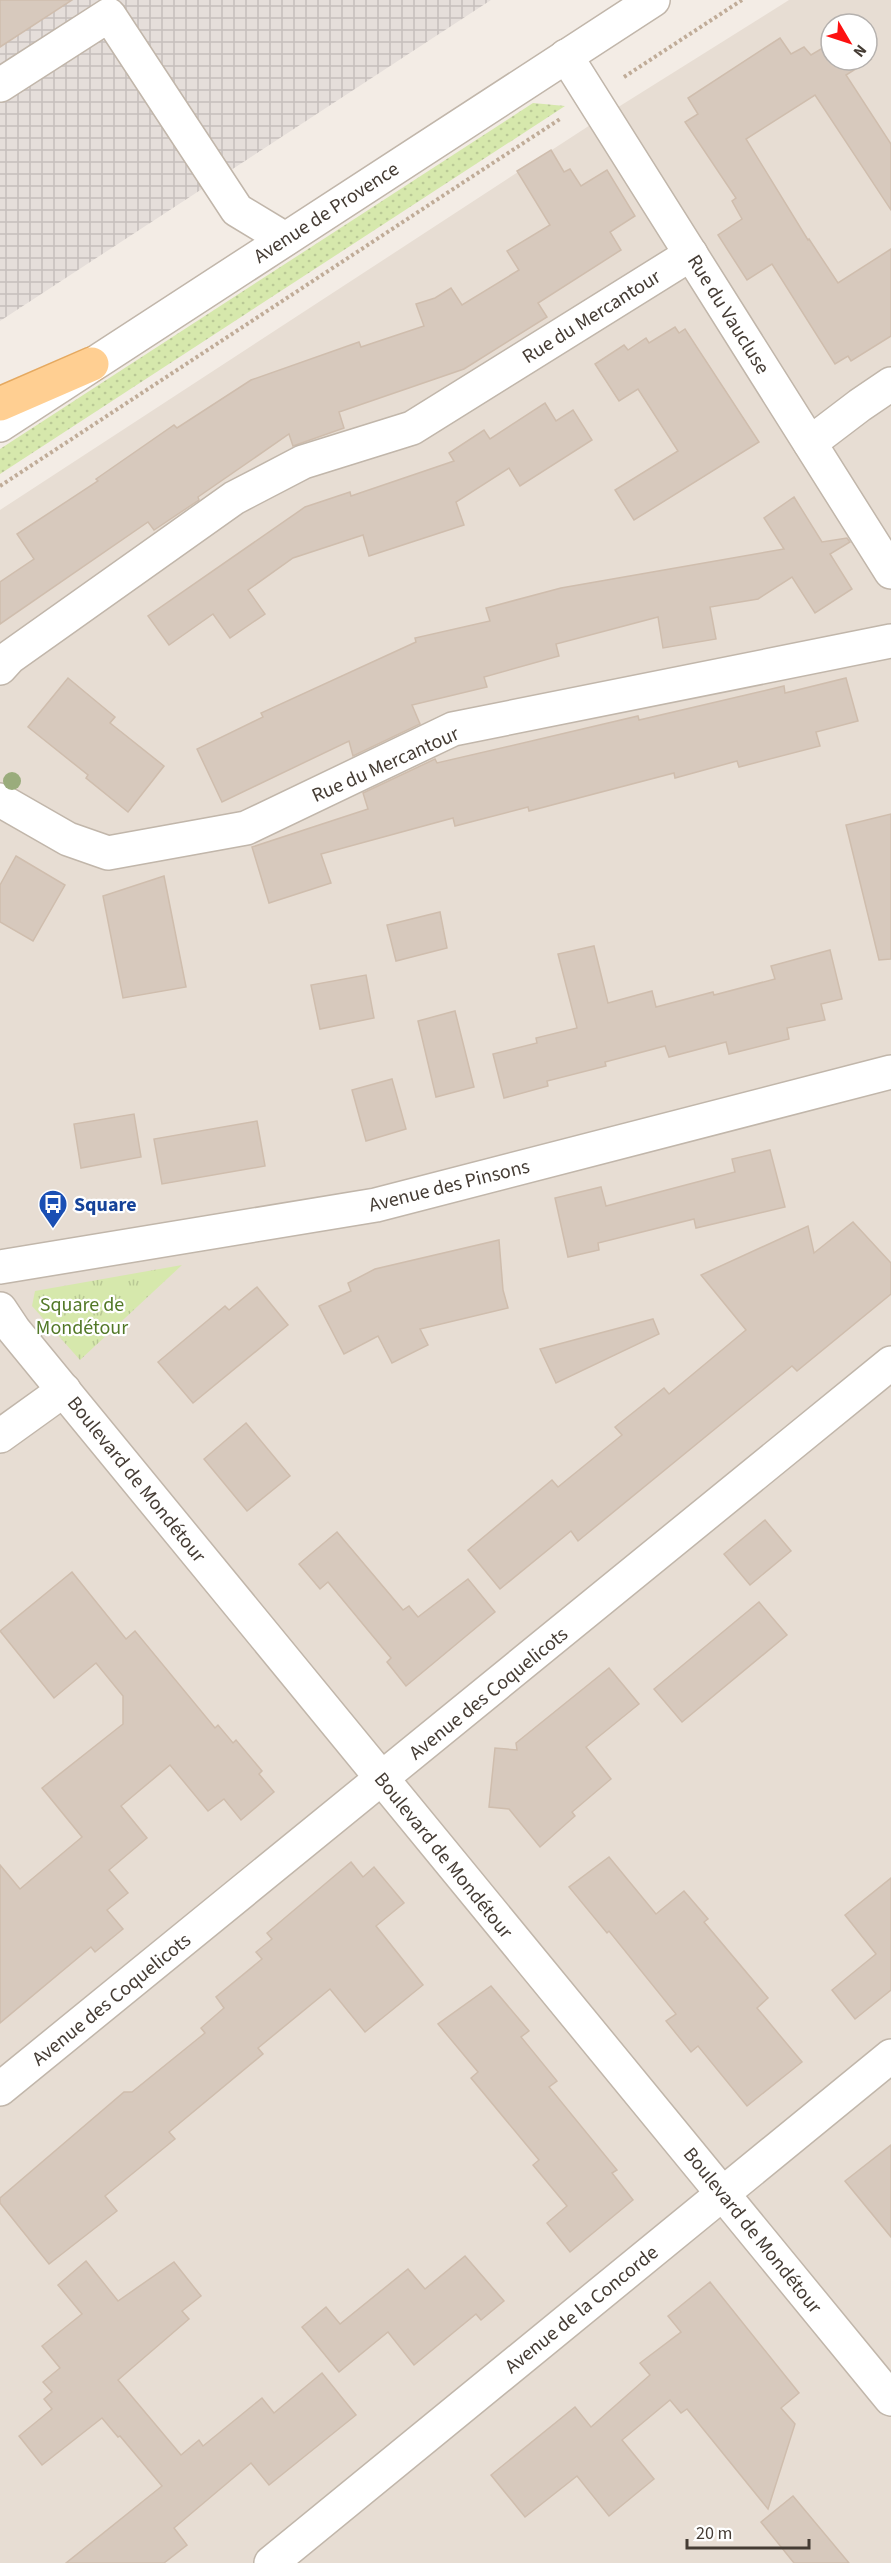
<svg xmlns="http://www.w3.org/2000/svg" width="891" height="2563" font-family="'Source Sans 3',sans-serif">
	<defs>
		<pattern id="industrial-grid" width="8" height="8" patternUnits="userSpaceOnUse" patternTransform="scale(1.5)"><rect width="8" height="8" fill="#e5deda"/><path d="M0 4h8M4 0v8" fill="none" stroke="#c6bfbc"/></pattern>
		<pattern id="grass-dots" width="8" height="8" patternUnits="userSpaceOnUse" patternTransform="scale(1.5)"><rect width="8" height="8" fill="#d6e8ac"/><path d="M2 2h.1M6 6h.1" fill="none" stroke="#b9c895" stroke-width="1.8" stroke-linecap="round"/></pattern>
		<pattern id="park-tufts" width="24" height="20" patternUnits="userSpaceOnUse" patternTransform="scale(1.5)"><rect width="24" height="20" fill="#d6e8ac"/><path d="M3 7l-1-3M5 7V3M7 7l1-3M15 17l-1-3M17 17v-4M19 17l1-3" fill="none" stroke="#b9c895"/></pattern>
	</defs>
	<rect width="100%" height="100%" fill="#f3ece5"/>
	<!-- residential -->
	<path fill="#e7ddd3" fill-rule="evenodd" d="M789,0h102v2563h-891v-2053l604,-394zM831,24h36v36h-36z"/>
	<!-- industrial -->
	<path fill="url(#industrial-grid)" d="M0,0h491l-491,321z"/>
	<!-- grass -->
	<path fill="url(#grass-dots)" d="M533,103l32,3 -565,368v-25z"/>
	<!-- park -->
	<path fill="url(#park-tufts)" d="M182,1265l-102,95 -48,-54 3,-15z"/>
	<!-- building -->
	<g fill="#d7c9bd" stroke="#cfbdad" stroke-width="1.5">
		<path d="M0,0h72l-72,47z"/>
		<path d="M780,38l11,16 13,-7 7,8 20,-12v17h39l-24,15 45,69v66l-76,-115 -69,44 62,101 1,-1 29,44 53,-34v87l-40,25 -3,-5 -13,8 -63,-100 -25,16 -29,-45 24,-16 -10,-18 4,-3 -51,-76 13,-8 -10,-16z"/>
		<path d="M551,150l13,22 6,-3 11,17 26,-16 28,46 -25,16 11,18 -83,53 9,14 -83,52 -125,43 5,16 -51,18 -4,-12 -91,63 1,3 -45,30 -6,-8 -148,102v-42l34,-23 -17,-25 81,-53 -2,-2 78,-54 3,3 74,-48 108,-38 2,5 63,-21 -8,-22 19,-6 16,-10 11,17 57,-35 -12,-19 43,-26 -33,-54z"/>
		<path d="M675,327l4,6 6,-4 74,113 -125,78 -19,-30 63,-39 -40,-62 -19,12 -24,-37 29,-19 4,5 18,-12 3,5z"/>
		<path d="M545,403l11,18 17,-11 19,30 -72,46 -11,-18 -53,34 8,23 -95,31 -6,-21 -70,23 -45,32 17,24 -35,24 -17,-24 -44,31 -21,-29 157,-109 45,-15 1,4 103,-35 -5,-8 35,-23 6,9z"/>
		<path d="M794,497l28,45 25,-4 3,4 -20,12 22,35 -37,24 -23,-36 -34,22 -48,8 6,32 -53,9 -5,-31 -102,27 3,12 -75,21 3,10 -75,18 8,19 -67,32 -4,-15 -127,61 -25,-53 66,-32 -2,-4 155,-71 -1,-4 75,-17 -4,-13 75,-20 223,-39 -20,-31z"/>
		<path d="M68,678l47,39 -5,6 54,43 -36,46 -42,-34 2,-3 -60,-48z"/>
		<path d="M846,678l12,43 -42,11 4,14 -81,21 -2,-6 -62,17 -1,-5 -145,38 -1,-4 -73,19 -2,-8 -132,36 10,29 -62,20 -17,-56 116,-38 -5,-16 72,-34 2,4 201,-47 1,4 145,-34 1,7z"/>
		<path d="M891,814v145l-12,1 -33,-135z"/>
		<path d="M16,856l49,29 -32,56 -33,-19v-37z"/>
		<path d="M164,876l22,111 -63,11 -20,-102z"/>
		<path d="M440,912l7,36 -51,13 -9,-36z"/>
		<path d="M594,946l14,57 44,-12 4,16 57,-15 1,3 61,-16 -4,-13 59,-16 12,49 -21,5 4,16 -38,8 2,11 -60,15 -3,-12 -57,15 -4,-11 -60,16 1,4 -59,15 1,5 -44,12 -11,-44 44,-11 -1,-5 41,-10 -19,-74z"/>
		<path d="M366,975l8,43 -54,11 -9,-44z"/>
		<path d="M455,1011l19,76 -38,10 -18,-76z"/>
		<path d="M392,1079l14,50 -40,12 -14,-51z"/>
		<path d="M134,1114l7,43 -60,11 -7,-44z"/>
		<path d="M257,1121l8,45 -103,18 -8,-45z"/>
		<path d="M770,1150l15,57 -89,21 -2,-9 -96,24 1,7 -31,7 -13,-59 46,-11 5,19 129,-34 -3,-13z"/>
		<path d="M853,1222l38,41v31l-94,77 -5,-5 -214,175 -7,-10 -71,58 -32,-39 84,-70 6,7 64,-52 -7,-8 49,-39 5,6 77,-64 -45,-55 107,-49 6,27z"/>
		<path d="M499,1240l4,50 5,18 -88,21 8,16 -36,18 -14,-27 -34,18 -25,-48 32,-15 -3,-8 27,-14z"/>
		<path d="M257,1287l31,38 -95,78 -35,-41 67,-56 4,4z"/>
		<path d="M653,1319l6,15 -103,49 -16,-34z"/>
		<path d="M246,1423l44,53 -43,35 -43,-52z"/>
		<path d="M765,1520l26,31 -41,34 -26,-31z"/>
		<path d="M337,1532l66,78 6,-4 9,11 50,-38 27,33 -89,74 -19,-24 4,-4 -63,-76 -8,7 -21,-25z"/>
		<path d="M72,1572l54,67 9,-8 80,97 3,-3 15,18 3,-3 26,31 -3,3 15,18 -33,28 -17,-21 -16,12 -38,-46 -49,41 26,32 -38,32 19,23 -21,17 16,19 -28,23 -4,-5 -91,76v-158l20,24 62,-52 -40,-49 81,-64v-28l-27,-33 -42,35 -54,-67z"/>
		<path d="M759,1602l28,33 -105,87 -28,-33z"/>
		<path d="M609,1668l30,36 -53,43 25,32 -39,33 3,4 -35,31 -31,-38 -20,-2 6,-59 22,2 -1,-7z"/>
		<path d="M609,1857l47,57 28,-23 24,28 -4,3 64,76 -11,10 45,54 -55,44 -49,-60 -7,6 -25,-31 10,-7 -67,-83 -2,2 -38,-46z"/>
		<path d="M351,1862l12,15 11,-10 30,36 -28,23 47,59 -58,47 -35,-43 -72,59 5,6 -94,78 6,7 -70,57 12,15 -68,53 -49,-61v-5l124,-106h8l73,-59 -4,-5 23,-20 -8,-11 46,-38 -6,-7 16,-13 -5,-6z"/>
		<path d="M891,1878v112l-36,29 -23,-29 44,-36 -31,-39z"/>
		<path d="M491,1986l38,45 -8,6 36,44 -8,6 68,83 -5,3 21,27 -63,52 -23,-29 20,-17 -34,-41 6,-5 -68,-82 7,-6 -40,-48z"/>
		<path d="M891,2145v92l-46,-56z"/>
		<path d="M465,2256l39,45 -23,19 -5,-6 -62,51 -26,-33 -49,40 -37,-45 24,-20 14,17 68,-55 17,20z"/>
		<path d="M86,2261l32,40 56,-39 27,34 -19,15 7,8 -71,61 63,75 18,-15 4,6 59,-48 12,15 48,-40 34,42 -87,70 -18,-22 -77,65 13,17 -23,18h-98l96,-77 -42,-50 -2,1 -16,-19 -60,47 -23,-29 33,-27 -8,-10 8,-7 -9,-10 17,-14 -18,-22 40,-32 -24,-29z"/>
		<path d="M710,2282l89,111 -18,15 14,16 -27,85 -81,-100 -6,4 -11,-13 -48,40 32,39 -45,37 -32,-40 -52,41 -34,-42 84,-68 16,20 59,-52 -10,-12 41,-31 -13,-16z"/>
		<path d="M793,2496l56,67h-55l-33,-41z"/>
	</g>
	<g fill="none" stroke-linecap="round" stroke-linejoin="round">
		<!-- minor casing -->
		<g stroke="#c1b6aa" stroke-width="36">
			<g id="minor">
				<path d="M566,56l325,516"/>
				<path d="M0,85l109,-70 128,195 48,29"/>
				<path d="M0,425l653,-425"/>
				<path d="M810,443l50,-38 31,-21"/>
				<path d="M0,668l10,-11 224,-159 69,-36 109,-34 279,-174"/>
				<path d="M0,800l68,39 40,14 138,-25 207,-99 438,-88"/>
				<path d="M0,1267l376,-62 515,-133"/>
				<path d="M0,1309l14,21 877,1069"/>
				<path d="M0,1436l64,-46"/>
				<path d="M0,2089l891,-726"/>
				<path d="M271,2563l620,-507"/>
			</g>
		</g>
		<!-- major casing -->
		<g stroke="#e5a960" stroke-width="36">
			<path id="major" d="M0,404l92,-40"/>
		</g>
		<!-- path -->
		<g stroke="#c0ac98" stroke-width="4" stroke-dasharray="3 3" stroke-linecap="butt">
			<path d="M624,77l118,-77"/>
			<path d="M0,486l560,-367"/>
		</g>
		<!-- minor -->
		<use href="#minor" stroke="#fff" stroke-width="33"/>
		<!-- major -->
		<use href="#major" stroke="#ffcf92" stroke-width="33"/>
	</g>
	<!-- trees -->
	<circle fill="#9aac7c" cx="12" cy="781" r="9"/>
	<!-- icons -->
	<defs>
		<g id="bus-pin" transform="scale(1.5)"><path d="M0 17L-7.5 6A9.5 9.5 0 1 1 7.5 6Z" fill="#1a4fb4" stroke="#fff"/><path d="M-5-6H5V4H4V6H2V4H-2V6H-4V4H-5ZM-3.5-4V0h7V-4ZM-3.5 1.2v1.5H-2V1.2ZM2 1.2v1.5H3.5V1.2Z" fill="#fff"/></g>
	</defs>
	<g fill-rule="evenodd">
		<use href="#bus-pin" x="53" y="1204"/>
	</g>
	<g text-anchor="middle" stroke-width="4.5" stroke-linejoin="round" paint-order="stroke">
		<!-- street labels -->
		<g font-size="20" fill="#453c34" stroke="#fff">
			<text transform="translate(326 212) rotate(-33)" y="7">Avenue de Provence</text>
			<text transform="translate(729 314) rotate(58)" y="7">Rue du Vaucluse</text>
			<text transform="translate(591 316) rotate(-32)" y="7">Rue du Mercantour</text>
			<text transform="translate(385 764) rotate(-24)" y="7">Rue du Mercantour</text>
			<text transform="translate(449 1185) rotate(-14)" y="7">Avenue des Pinsons</text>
			<text transform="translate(137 1479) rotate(51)" y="7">Boulevard de Mondétour</text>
			<text transform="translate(488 1693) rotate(-39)" y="7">Avenue des Coquelicots</text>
			<text transform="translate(444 1855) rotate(51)" y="7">Boulevard de Mondétour</text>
			<text transform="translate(111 1999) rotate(-39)" y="7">Avenue des Coquelicots</text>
			<text transform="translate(753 2230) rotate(51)" y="7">Boulevard de Mondétour</text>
			<text transform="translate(581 2309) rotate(-39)" y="7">Avenue de la Concorde</text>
		</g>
		<!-- transit labels -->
		<g font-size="20" font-weight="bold" fill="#164399" stroke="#fff" text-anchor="start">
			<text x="74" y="1211">Square</text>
		</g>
		<!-- park labels -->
		<g font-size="20" fill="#527827" stroke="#fff">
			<text x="82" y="1311">Square de<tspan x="82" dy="23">Mondétour</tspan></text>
		</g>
	</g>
	<!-- north arrow -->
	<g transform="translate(849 42) rotate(129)"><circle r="28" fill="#ffffff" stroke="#b5b1ae" stroke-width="1.5"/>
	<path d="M0-4.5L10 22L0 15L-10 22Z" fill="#fd1111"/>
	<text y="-9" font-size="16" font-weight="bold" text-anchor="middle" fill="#453c34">N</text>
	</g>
	<!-- scale -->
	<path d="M687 2539v9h122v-9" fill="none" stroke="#453c34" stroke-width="3"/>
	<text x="696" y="2539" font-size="18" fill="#453c34" stroke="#ffffff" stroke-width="4.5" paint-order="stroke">20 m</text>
</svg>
